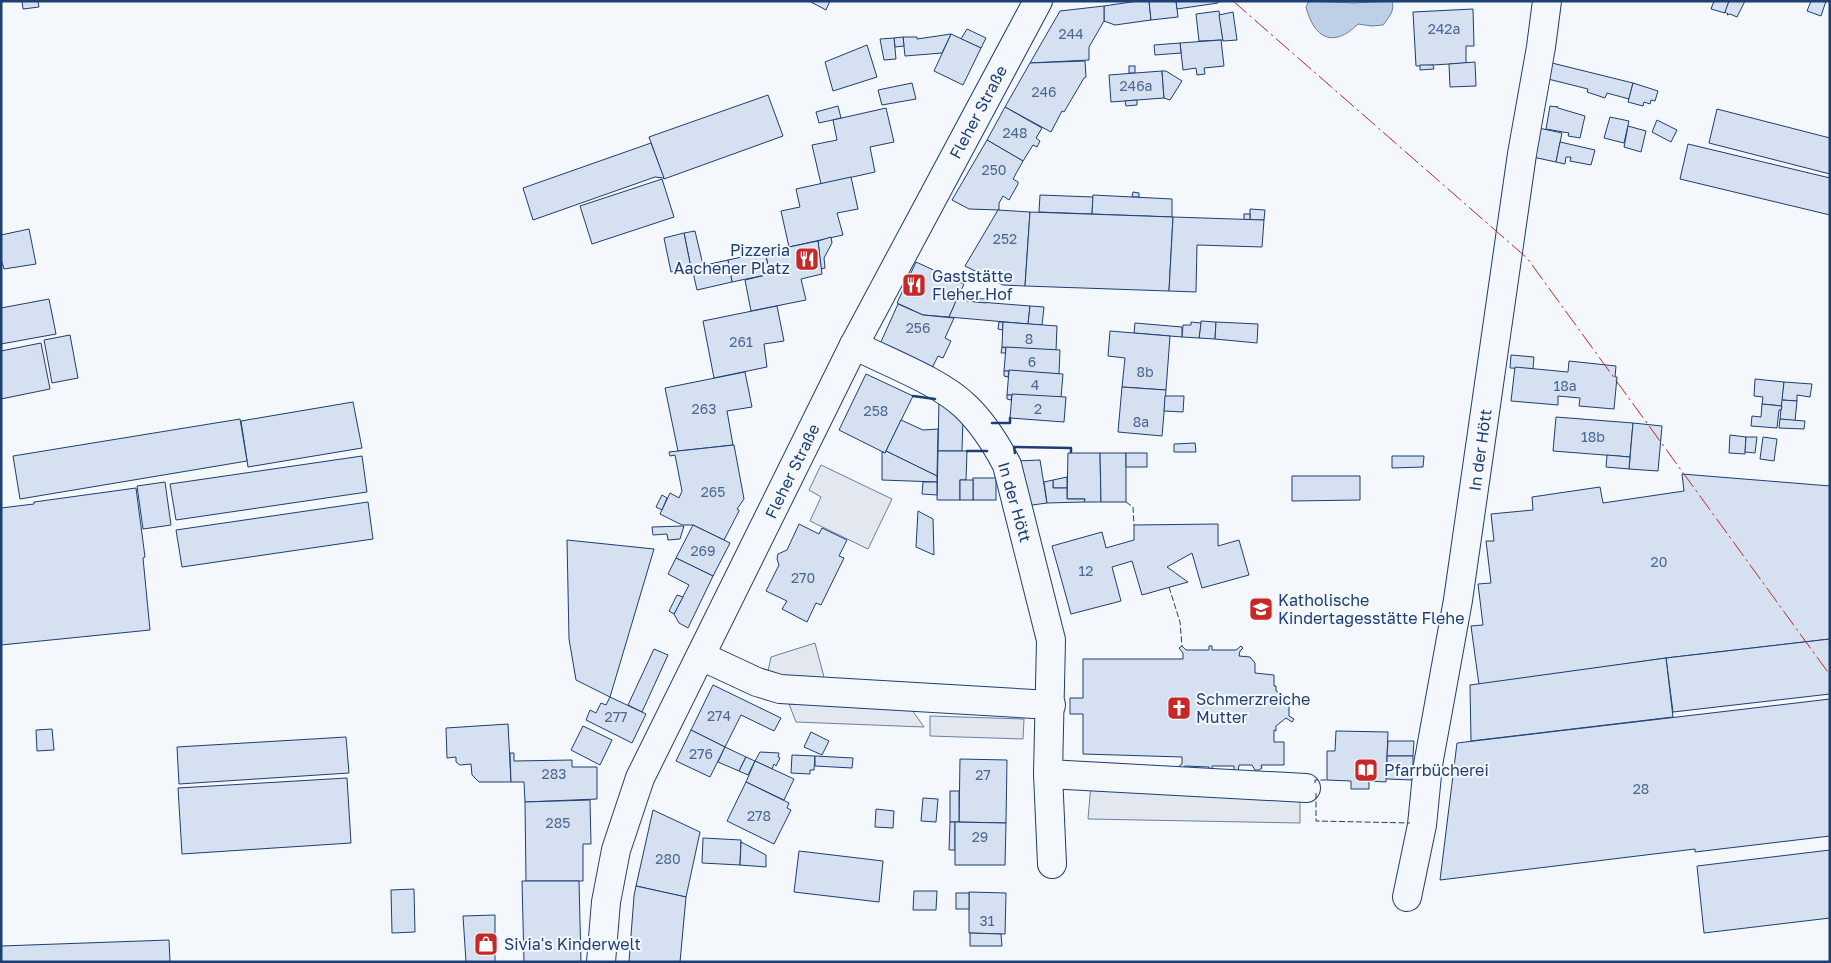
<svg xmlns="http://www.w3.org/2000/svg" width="1831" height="963" font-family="'Golos Text',sans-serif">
	<rect width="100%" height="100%" fill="#f4f7fb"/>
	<!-- parking -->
	<g fill="#e3e8f0" stroke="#687fa3">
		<path d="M821,465l71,34 -24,50 -58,-28 11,-24 -12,-7z"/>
		<path d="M815,643l10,38 -58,-5 4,-19z"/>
		<path d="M789,704l121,3 14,20 -128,-5z"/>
		<path d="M930,716l94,3 -1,20 -93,-3z"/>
		<path d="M1091,784l209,11v28l-212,-4z"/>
	</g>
	<!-- water -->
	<path fill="#bed0e5" stroke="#687fa3" d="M1309,1l45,2 38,-2c3,10 -3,16 -9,24l-11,1 -14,-2c-25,25 -44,14 -52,-17z"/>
	<!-- building -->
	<g fill="#d5e0f0" stroke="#1d3f73">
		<path d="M22,1h16l1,6 -16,2z"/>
		<path d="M809,1h21l-4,9z"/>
		<path d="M1138,1h11l2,19 -36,5 -11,-4v-15z"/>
		<path d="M1149,1h27l2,16 -27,3z"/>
		<path d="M1176,1h41l1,2 -41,6z"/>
		<path d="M1714,1h15l-4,12 -14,-4z"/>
		<path d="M1729,1h16l-8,16 -7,-3 -3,1 1,-1 -3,-2z"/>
		<path d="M1811,1h15l-5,15 -14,-5z"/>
		<path d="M1104,6v15l-15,26v13l-59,3 30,-52z"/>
		<path d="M1473,9l1,37h-8v17l-50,3 -3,-54z"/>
		<path d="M1219,11l4,29 -24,1 -3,-27z"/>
		<path d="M1233,12l4,28 -14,1 -4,-26z"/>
		<path d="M967,29l19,9 -5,10 -20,-9z"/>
		<path d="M951,34l30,14 -18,37 -29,-14z"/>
		<path d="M951,34l-9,19 -37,3 -2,-19h14v2z"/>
		<path d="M903,37l1,9 -9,1 -1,-9z"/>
		<path d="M894,38l2,21 -12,1 -4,-21z"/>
		<path d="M1221,40l3,26 -20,2 1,6 -8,1 -1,-7 -13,2 -3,-27z"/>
		<path d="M1180,43l1,10 -26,2 -1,-10z"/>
		<path d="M867,45l10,32 -44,14 -8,-29z"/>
		<path d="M1085,61l1,16 -2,1 -20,34 -2,-1 -11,21 -46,-25 25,-44z"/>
		<path d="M1475,62l1,24 -26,1 -1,-23z"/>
		<path d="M1552,63l81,20 -4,16 -22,-6 -2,5 -18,-6 1,-3 -40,-10z"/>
		<path d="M1420,65h13l1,4 -14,1z"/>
		<rect x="1129" y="66" width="6" height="7"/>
		<path d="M1162,71l2,27 -53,4 -2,-27z"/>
		<path d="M1162,71h4l16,10 -12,19 -6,-2z"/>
		<path d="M912,83l4,16 -34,6 -4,-15z"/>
		<path d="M1633,83l25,8 -3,10 -4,-1 -1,4 -6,-2 -1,4 -15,-4z"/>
		<path d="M768,95l15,41 -119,43 -15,-42z"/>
		<path d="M1137,100v5l-11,1 -1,-5z"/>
		<path d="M838,106l3,12 -22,5 -3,-11z"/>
		<path d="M1550,106l7,1v-1l1,2 27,8 -5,22 -12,-2 1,-3 -23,-4z"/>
		<path d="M1005,107l37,21 -6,10 4,3 -3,6 -4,-2 -10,16 -36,-21z"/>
		<path d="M886,108l8,34 -24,5 5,25 -54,12 -9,-39 25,-5 -4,-20z"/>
		<path d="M1717,109l113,29v36l-121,-31z"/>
		<path d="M1610,117l19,4 -5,22 -20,-5z"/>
		<path d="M1657,120l20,10 -6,12 -19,-10z"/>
		<path d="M1628,126l18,5 -5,21 -17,-5z"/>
		<path d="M1534,127l28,6 -6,29 -28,-6z"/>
		<path d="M987,140l36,21 -10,18 5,3v2l-9,16 -6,-4 -4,7v7l-30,-1 -17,-9z"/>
		<path d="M1560,142l35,8 -4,15 -21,-4 1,-4h-5l-1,7 -9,-2z"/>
		<path d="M651,143l13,35 -9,-1 -122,43 -10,-32z"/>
		<path d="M1688,144l142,34v37l-150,-36z"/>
		<path d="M851,177l7,32 -21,4 6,22 -54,12 -8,-36 19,-4 -4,-18z"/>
		<path d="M662,179l12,38 -82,27 -12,-38z"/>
		<path d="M1133,192l6,1v4h-7z"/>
		<path d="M1040,195l53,2 -1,17 -53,-2z"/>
		<path d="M1093,195l79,4v18l-80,-3z"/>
		<path d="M1250,209l15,1 -1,10h-14z"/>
		<path d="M998,210l32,2 -5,74 -22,-1 -38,-19z"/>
		<path d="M1030,212l143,5 -4,74 -144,-5z"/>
		<rect x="1244" y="214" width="6" height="6"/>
		<path d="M1173,217l91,3 -2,27 -65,-2 -1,47 -27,-1z"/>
		<path d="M29,229l7,35 -32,5 -3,-10v-24z"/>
		<path d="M695,231l8,34 -12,3 -7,-35z"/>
		<path d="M684,233l7,35 -20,4 -7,-34z"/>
		<path d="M831,237l1,6 -8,15 1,10 -4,1 -3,-28z"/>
		<path d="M818,241l4,33 -21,5 5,21 -55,11 -6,-31 25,-6 -5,-22z"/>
		<path d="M765,252l5,22 -38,8 -4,-22z"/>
		<path d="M728,260l4,22 -35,8 -5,-22z"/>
		<path d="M916,262l48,22 -15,33 -26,-2 -26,-12z"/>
		<path d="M959,294l9,4 -1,3 63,5 -2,18 -79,-7z"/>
		<path d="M968,298l18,1v4l-19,-2z"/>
		<path d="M49,299l7,35 -55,10v-36z"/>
		<path d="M898,304l25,11 31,3 -9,20 6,3 -8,17 -5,-2 -6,12 -52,-24z"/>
		<path d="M777,306l7,35 -20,3 3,23 -53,11 -11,-57z"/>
		<path d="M1030,306l14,1 -2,18 -14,-1z"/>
		<path d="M1201,321l15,1 -1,17 -16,-1z"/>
		<path d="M999,322h4v8l-5,-1z"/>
		<path d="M1003,322l54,4 -1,25 -54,-4z"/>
		<path d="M1191,322l10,1 -2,15 -17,-1 1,-12h8z"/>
		<path d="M1216,322l42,2 -1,19 -42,-4z"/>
		<path d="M1135,323l47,4v10l-48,-4z"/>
		<path d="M1110,331l60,5 -4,54 -44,-3 3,-29 -17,-2z"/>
		<path d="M70,335l8,43 -26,5 -8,-43z"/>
		<path d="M41,343l9,46 -49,10v-48z"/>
		<path d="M1002,347l4,1v5h-5z"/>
		<path d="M1006,347l54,3 -1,24 -55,-3z"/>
		<path d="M1511,355l23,2 -1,12 -23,-1z"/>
		<path d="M1569,361l47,5 -1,11h2l-3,32 -35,-3 1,-8 -22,-2v9l-47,-4 4,-34 53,5z"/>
		<path d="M1009,370l54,4 -2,24 -54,-3z"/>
		<path d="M1004,371h5l-1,6 -4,-1z"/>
		<path d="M745,372l7,35 -25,4 6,34 -55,6 -13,-63z"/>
		<path d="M866,374l47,22 -28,57 -46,-23z"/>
		<path d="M1755,379l29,3 -2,24 -20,-2 1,-7 -9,-1z"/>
		<path d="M1784,382l28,2 -2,13 -13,-2v6l-15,-1z"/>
		<path d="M1122,387l44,3 -4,46 -44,-4z"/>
		<path d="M1012,394l54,3 -2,25 -54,-4z"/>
		<path d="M1007,395h5l-1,5 -4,-1z"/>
		<path d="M1165,396h19l-1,16 -19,-1z"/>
		<path d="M939,398l24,19 -1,34h-24z"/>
		<path d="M1782,400l15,1 -2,20 -15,-2z"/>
		<path d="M353,402l9,46 -114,19 -7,-46z"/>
		<path d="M1762,404l20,2 -1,4h-2l-2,18 -26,-2 1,-10 9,1z"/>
		<path d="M1556,417l77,6 -3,34 -77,-6z"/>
		<path d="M240,419l7,42 -227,38 -7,-43z"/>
		<path d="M1780,419l25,2 -1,8 -25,-1z"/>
		<path d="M901,420l22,10 15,-1 -1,47 -51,-25z"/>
		<path d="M1633,423l29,3 -4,45 -29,-2z"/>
		<path d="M1730,435l16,2 -1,17 -16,-1z"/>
		<path d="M1746,437h11l-2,16 -10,-1z"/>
		<path d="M1763,437l14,2 -3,22 -14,-2z"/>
		<path d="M1195,443l1,9h-22v-8z"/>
		<path d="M734,445l10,54 -7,10 2,1v1l-15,29 -31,-15h-11l-22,-11 10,-21 9,5 3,-7 -7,-36 -5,1 -1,-4z"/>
		<path d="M886,451l51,25v6l-55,-2v-28l3,1z"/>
		<path d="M938,451h29l-1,29h-6v20h-23z"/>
		<path d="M1068,453h32l1,49h-17l1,-3h-18z"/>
		<path d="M1100,453h26v49h-25z"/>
		<rect x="1126" y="453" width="21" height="14"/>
		<path d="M1607,455l23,2 -1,12 -23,-2z"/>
		<path d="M362,456l5,36 -191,28 -6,-36z"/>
		<path d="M1392,456h32l-1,11 -31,1z"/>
		<path d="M1040,460l7,43 -22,3 -9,-45z"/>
		<path d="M1682,474l148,12v153l-164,19 -187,27 -8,-59 12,-1 -5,-41 13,-1 -5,-42h8l-3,-27 42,-4 -1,-13 68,-10 3,16 81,-12z"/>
		<path d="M1292,476h68v24l-68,1z"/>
		<path d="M1067,477v11h-14v-8z"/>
		<rect x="973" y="478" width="23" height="22"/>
		<rect x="960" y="480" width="13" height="20"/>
		<path d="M1053,480v8h14v11h18l-1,3 -37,1 -3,-21z"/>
		<path d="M165,482l6,43 -28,4 -6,-43z"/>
		<path d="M923,482h14v13l-15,-1z"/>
		<path d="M136,488l9,69 -2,1 7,72 -149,15v-137l33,-4v-2z"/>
		<path d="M662,495l5,3 -5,12 -6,-3z"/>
		<path d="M368,502l5,37 -191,28 -6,-37z"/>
		<path d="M918,511l15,8 1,36 -18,-8z"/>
		<path d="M799,524l20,10 3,-6 25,12 -8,16 5,2 -23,47 -5,-2 -9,19 -25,-13 5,-8 -21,-10 13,-26 -2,-6 1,-5 9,-4z"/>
		<path d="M1218,524v22l21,-6 10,35 -47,13 -10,-35 -25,14 21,15 -46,13 -10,-34 -20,6 9,34 -50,13 -19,-68 50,-14 4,16 28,-8v-15z"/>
		<path d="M693,525l37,18 -17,33 -37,-18z"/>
		<path d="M684,526l-4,13 -12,1 -1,-6 -14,1 -1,-8z"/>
		<path d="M567,540l87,9 -44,148 -34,-17 -7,-41z"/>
		<path d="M676,558l37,18 -25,52 -9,-5 -5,-9 15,-29 -21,-11z"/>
		<path d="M677,595l6,2 -9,17 -5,-3z"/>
		<path d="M1830,639v55l-157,18 -7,-54z"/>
		<path d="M1182,646l4,4h23v-4h3v4h24l5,-4 2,2 -3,3 -1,5 11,1 5,6v10l19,2v11h2v5l11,7 6,-2 1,3 -5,2v15l5,3 -2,3 -6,-4 -10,8v5l-2,-1v12h10v23h-23l1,3 -3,2h-4l-3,-5h-13l-1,7h-4v-6h-22v4h-3v-3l-24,-1 -5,4 -2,-3 4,-3v-7l-99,-3v-40h-13v-16h13v-39h100v-6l-4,-5z"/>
		<path d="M654,649l14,6 -26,57 -14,-7z"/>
		<path d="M1666,658l7,59 -202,24 -1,-56z"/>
		<path d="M713,685l68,33 -7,13 -33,-16 -16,32 -34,-17z"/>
		<path d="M610,697l36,17 -14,29 -46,-23 4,-10 6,3 5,-10 5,2z"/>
		<path d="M1830,699v137l-135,16v-3l-255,31 17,-137z"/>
		<path d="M508,724l3,58h-32l-7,-7 -1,-11 -11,1 -4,-3v-5l-9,1 -1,-30z"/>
		<path d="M583,726l29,14 -12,25 -29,-15z"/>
		<path d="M52,729l2,21 -17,1 -1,-21z"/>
		<path d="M691,730l34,17 -15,30 -34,-16z"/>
		<path d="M1336,731l52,1 -2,50 -17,-1v8h-18v-8l-24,-1v-29h8z"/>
		<path d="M811,732l18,9 -7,14 -18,-8z"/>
		<path d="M346,737l3,36 -170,11 -2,-37z"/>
		<path d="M1388,741h26l-1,15h-26z"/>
		<path d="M725,747l21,10 -7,14 -21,-9z"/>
		<path d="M760,752l19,1 -1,4 2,1 -4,8 -2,-2 -2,5 -17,-8z"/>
		<path d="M510,753h4v8l58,-1v7h25v32l-72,3 -1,-20h-13z"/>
		<path d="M792,755l23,1 -1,14h-4v4l-19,-1z"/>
		<path d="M815,756l38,2 -1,10 -37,-2z"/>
		<path d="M1387,756h26v24l-26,-1z"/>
		<path d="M746,757l9,4 -7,14 -9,-4z"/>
		<path d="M960,759l47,1 -1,63 -47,-1z"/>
		<path d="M755,761l39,18 -10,21 -38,-18z"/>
		<path d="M347,778l4,65 -169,11 -4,-66z"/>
		<path d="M746,782l43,21 -2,5 4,2 -17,34 -47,-23z"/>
		<rect x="950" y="791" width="9" height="31"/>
		<path d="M923,798l15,1 -2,23 -15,-1z"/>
		<path d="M590,800l1,44h-8v37h-57l-1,-79z"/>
		<path d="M876,809l18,2 -1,17 -18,-1z"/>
		<path d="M653,810l47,22 -14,65 -50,-11z"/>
		<path d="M950,822h5v28h-6z"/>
		<path d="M955,822l51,1 -1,42h-50z"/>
		<path d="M703,838l38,2 -1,25 -38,-2z"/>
		<path d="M741,842l25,13v12l-26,-2z"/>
		<path d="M1830,850v68l-126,15 -7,-67z"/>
		<path d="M799,851l84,10 -4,41 -85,-10z"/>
		<path d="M522,881h57l2,81h-57z"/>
		<path d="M636,886l50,11 -6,65h-51l5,-66z"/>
		<path d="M414,889l1,43 -23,1 -1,-43z"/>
		<path d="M914,891h23l-1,19h-23z"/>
		<path d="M969,892l37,1 -1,41 -36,-1z"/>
		<rect x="956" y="893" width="13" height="16"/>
		<path d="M495,915v47h-29l-3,-46z"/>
		<path d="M970,933l31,1 1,12h-32z"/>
		<path d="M169,940l1,22h-169v-16z"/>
	</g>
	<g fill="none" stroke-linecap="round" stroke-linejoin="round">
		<!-- minor casing -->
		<g stroke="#1d3f73" stroke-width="30">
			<g id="minor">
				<path d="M854,345c33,17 85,36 111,61 17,16 31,38 42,59l44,175 -3,134 4,90"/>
				<path d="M701,656l56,26 23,7 271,16"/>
				<path d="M1048,774l258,14"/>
				<path d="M1407,897l15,-72 6,-60 30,-165 64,-446 19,-107 6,-46"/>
				<path d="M601,962l5,-60 10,-52 24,-72 214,-433 184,-344"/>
			</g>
		</g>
		<!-- minor -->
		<use href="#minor" stroke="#f4f7fb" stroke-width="28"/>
		<!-- fence -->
		<g stroke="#1d3f73" stroke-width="1" stroke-dasharray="6 2.5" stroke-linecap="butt">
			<path d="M1126,502l7,5 1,18"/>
			<path d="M1169,587l11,35 2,24"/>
			<path d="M1315,783v-3h12"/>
			<path d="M1316,793v28l94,2"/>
		</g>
		<!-- wall -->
		<g stroke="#1d3f73" stroke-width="2.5">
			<path d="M913,396l22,3"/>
			<path d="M992,423h18v-5"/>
			<path d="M967,451h20"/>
			<path d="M1015,453l-1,-6 57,1v4"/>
		</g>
		<!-- power -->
		<path stroke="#c62828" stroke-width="1" stroke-dasharray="18 4 2.5 4" stroke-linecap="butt" d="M1233,1l294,257 303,417"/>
	</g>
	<!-- icons -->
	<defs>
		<g id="restaurant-square" transform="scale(1.25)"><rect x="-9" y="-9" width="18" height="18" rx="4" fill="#c62828" stroke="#f4f7fb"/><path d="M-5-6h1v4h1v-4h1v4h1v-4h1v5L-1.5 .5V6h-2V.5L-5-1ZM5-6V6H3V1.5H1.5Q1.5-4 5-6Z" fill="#fff"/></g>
		<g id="school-square" transform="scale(1.25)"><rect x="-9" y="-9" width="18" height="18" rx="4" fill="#c62828" stroke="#f4f7fb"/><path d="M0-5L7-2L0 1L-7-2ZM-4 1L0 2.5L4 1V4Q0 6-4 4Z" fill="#fff"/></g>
		<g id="church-square" transform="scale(1.25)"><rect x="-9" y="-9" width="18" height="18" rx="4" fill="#c62828" stroke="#f4f7fb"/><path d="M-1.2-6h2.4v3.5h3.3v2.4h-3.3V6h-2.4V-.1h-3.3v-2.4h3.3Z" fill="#fff"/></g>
		<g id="library-square" transform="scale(1.25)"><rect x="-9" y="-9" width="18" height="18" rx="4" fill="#c62828" stroke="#f4f7fb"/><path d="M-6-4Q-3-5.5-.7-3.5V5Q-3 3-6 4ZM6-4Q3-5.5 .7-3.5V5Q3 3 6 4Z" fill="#fff"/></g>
		<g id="shop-square" transform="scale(1.25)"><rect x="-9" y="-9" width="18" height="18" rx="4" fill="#c62828" stroke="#f4f7fb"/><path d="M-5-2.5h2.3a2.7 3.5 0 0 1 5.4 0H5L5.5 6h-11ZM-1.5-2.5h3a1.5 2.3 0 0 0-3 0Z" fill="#fff"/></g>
	</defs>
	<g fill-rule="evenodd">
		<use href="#restaurant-square" x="807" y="259"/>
		<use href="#restaurant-square" x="914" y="285"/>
		<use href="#school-square" x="1261" y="609"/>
		<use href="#church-square" x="1179" y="708"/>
		<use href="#library-square" x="1366" y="770"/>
		<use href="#shop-square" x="486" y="944"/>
	</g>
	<g text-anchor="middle" stroke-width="4" stroke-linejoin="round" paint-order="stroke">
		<!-- number labels -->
		<g font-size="14" fill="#4b6792">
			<text x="1444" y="34">242a</text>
			<text x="1071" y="39">244</text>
			<text x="1136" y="91">246a</text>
			<text x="1044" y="97">246</text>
			<text x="1015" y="138">248</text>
			<text x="994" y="175">250</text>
			<text x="1005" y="244">252</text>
			<text x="918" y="333">256</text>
			<text x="1029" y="344">8</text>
			<text x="741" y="347">261</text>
			<text x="1032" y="367">6</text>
			<text x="1145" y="377">8b</text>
			<text x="1035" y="390">4</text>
			<text x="1565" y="391">18a</text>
			<text x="704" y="414">263</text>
			<text x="1038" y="414">2</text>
			<text x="876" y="416">258</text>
			<text x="1141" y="427">8a</text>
			<text x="1593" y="442">18b</text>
			<text x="713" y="497">265</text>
			<text x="703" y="556">269</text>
			<text x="1659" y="567">20</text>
			<text x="1086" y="576">12</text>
			<text x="803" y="583">270</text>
			<text x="719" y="721">274</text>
			<text x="616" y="722">277</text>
			<text x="701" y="759">276</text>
			<text x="554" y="779">283</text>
			<text x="983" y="780">27</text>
			<text x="1641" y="794">28</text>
			<text x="759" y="821">278</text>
			<text x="558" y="828">285</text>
			<text x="980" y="842">29</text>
			<text x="668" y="864">280</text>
			<text x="987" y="926">31</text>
		</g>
		<!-- street labels -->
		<g font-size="16" fill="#1d3f73" stroke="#f4f7fb">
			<text transform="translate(978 112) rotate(-62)" y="6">Fleher Straße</text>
			<text transform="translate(1480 450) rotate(-82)" y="6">In der Hött</text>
			<text transform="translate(792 471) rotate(-64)" y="6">Fleher Straße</text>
			<text transform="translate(1015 502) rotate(74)" y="6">In der Hött</text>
		</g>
		<!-- poi labels -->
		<g font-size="16" fill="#1d3f73" stroke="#f4f7fb" text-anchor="start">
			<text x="790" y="256" text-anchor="end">Pizzeria<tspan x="790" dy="18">Aachener Platz</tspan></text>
			<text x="932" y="282">Gaststätte<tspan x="932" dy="18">Fleher Hof</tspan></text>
			<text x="1278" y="606">Katholische<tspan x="1278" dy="18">Kindertagesstätte Flehe</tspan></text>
			<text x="1196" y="705">Schmerzreiche<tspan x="1196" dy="18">Mutter</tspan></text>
			<text x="1384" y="776">Pfarrbücherei</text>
			<text x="504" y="950">Sivia's Kinderwelt</text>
		</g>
	</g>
	<!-- border -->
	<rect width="1831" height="963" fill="none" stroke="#1d3f73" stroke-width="5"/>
</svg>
